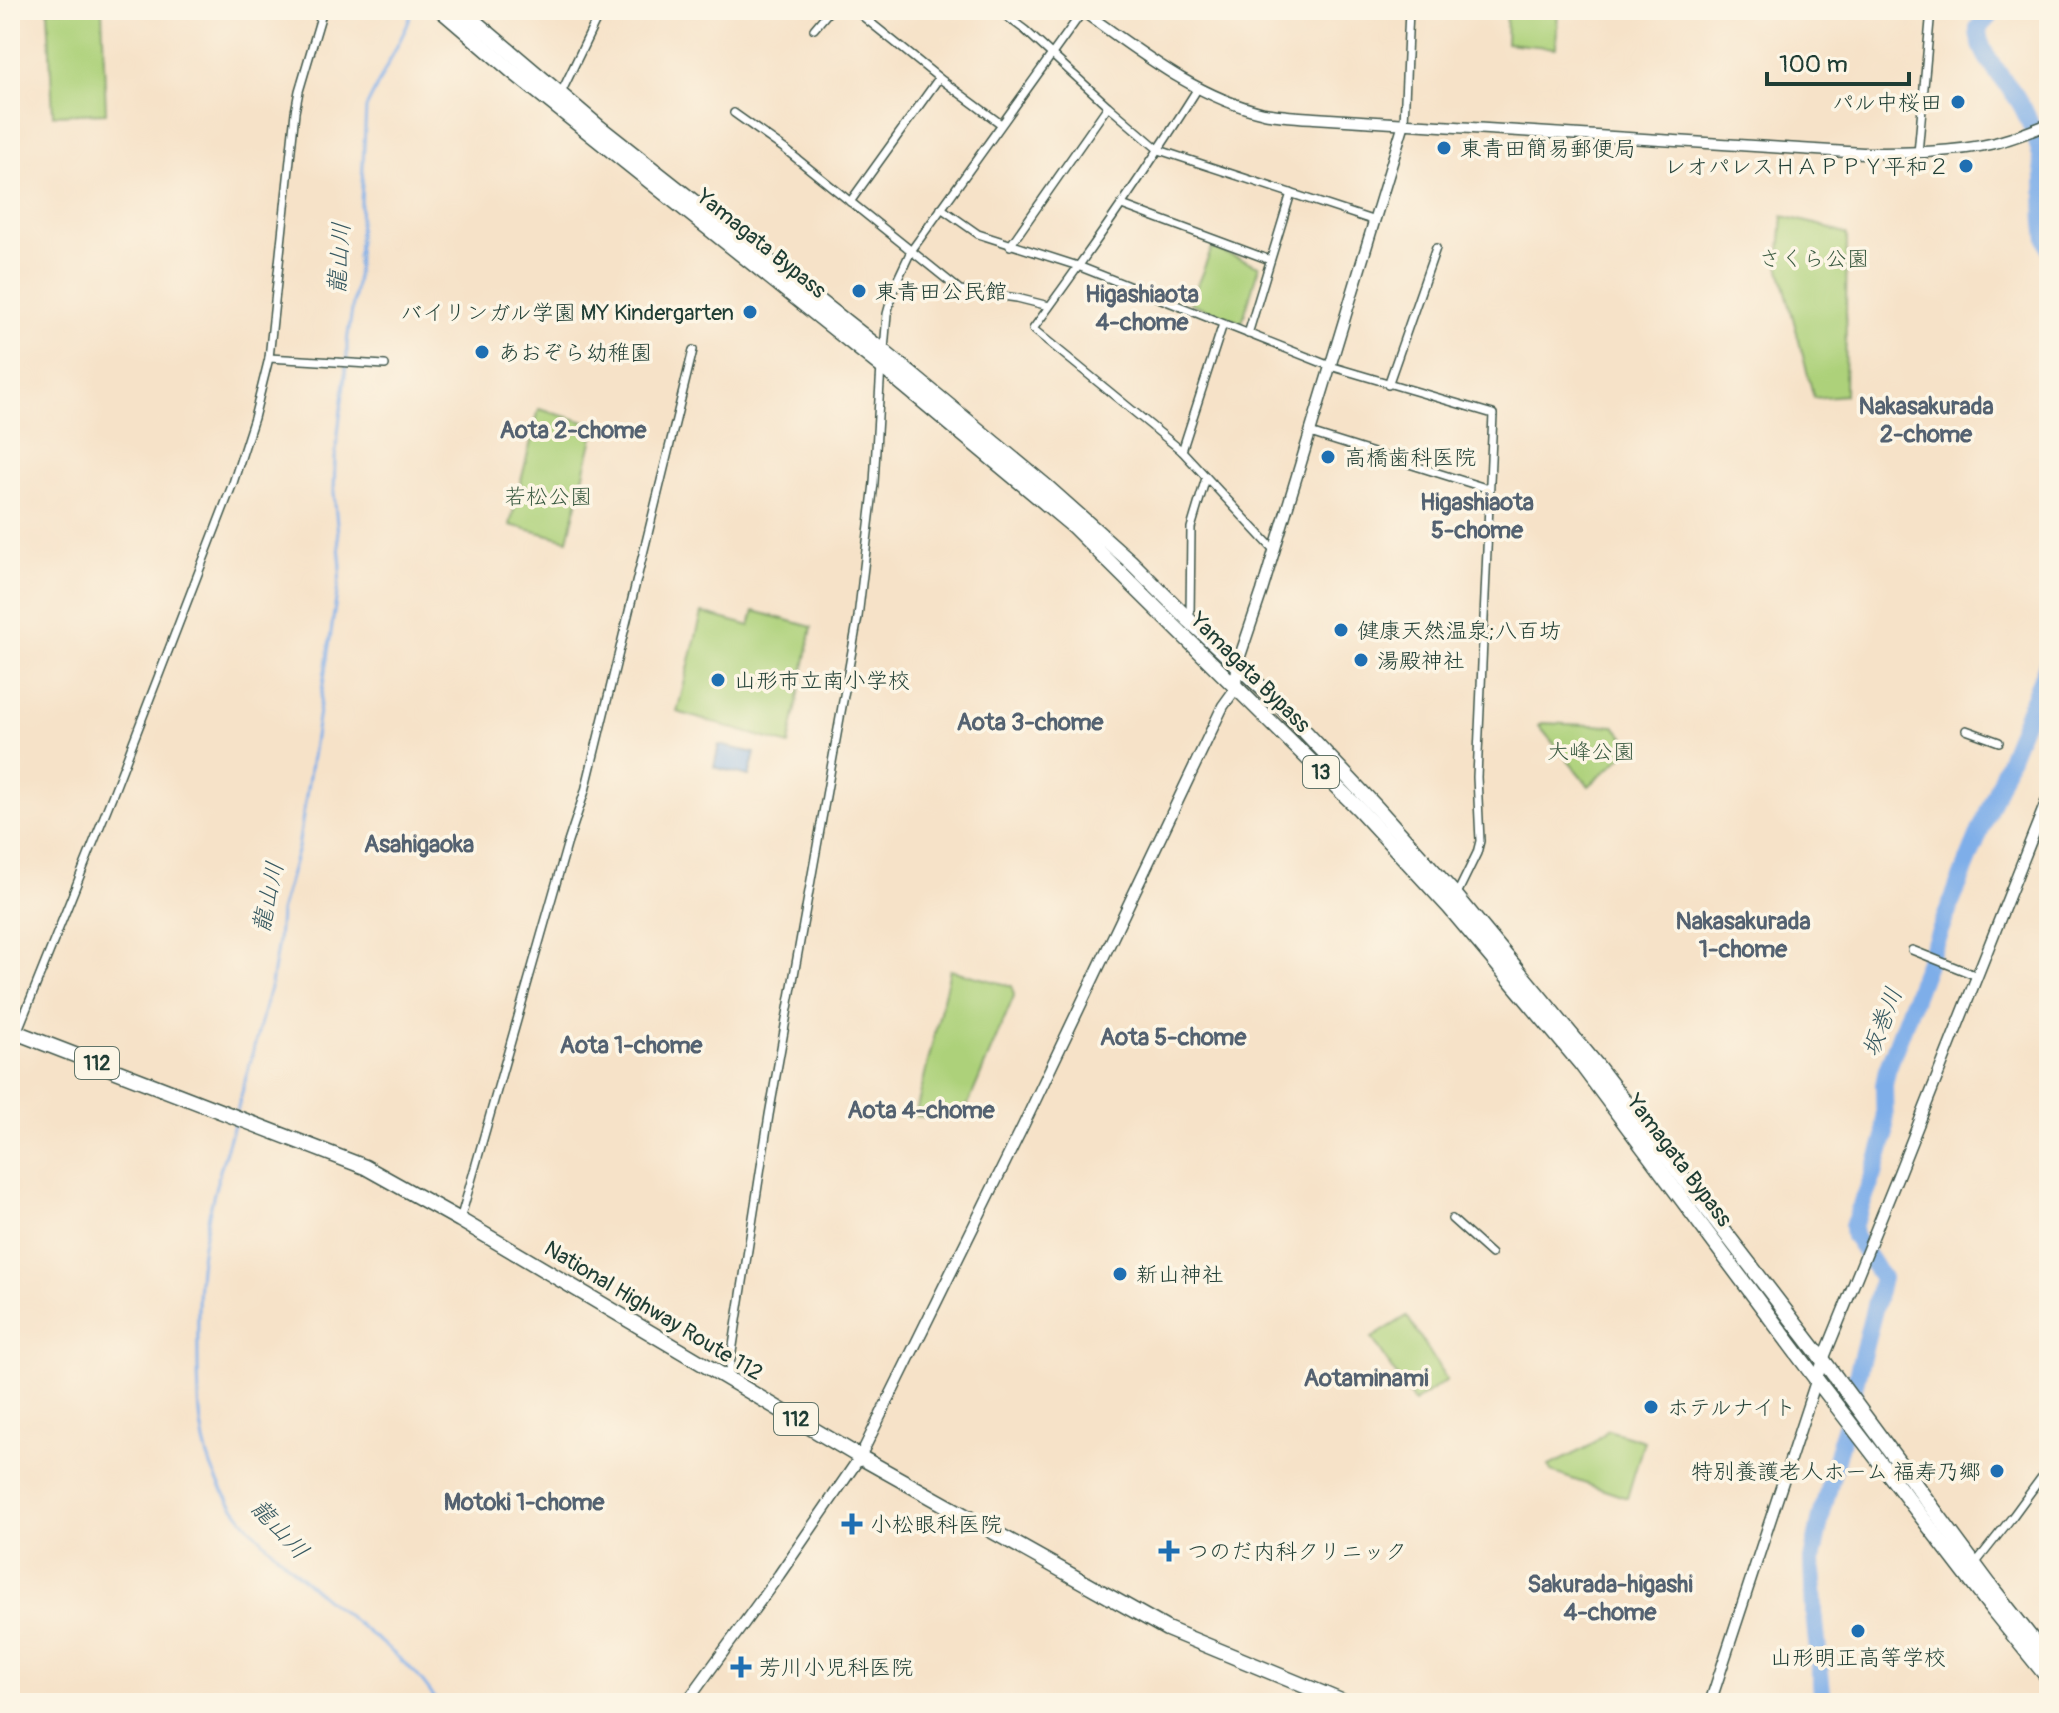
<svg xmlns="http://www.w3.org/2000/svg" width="2059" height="1713" font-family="Pangolin,'Klee One',sans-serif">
	<rect width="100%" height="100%" fill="#fcf5e5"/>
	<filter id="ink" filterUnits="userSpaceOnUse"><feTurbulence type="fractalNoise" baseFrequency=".0125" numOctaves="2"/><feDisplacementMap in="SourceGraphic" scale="16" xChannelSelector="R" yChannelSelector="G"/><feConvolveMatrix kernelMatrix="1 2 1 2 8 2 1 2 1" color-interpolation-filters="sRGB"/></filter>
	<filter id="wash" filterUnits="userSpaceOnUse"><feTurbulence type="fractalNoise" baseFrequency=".006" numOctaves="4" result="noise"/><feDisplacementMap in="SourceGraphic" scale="32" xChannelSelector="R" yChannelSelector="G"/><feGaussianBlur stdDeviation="1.8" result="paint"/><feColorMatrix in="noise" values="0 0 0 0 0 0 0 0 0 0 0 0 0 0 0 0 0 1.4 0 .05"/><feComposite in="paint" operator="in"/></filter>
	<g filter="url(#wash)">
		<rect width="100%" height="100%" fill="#f6e2c8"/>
		<!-- green -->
		<g fill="#add17a" stroke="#668757" stroke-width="2">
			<path d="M48,10h54l4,103 -53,2z"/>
			<path d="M1507,10h51l-2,38 -50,-5z"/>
			<path d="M1783,216l36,9 28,10 -2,160 -31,3 -35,-133z"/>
			<path d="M1212,248l47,18 -17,57 -52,-20z"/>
			<path d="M539,409l57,16 -28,115 -58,-15z"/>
			<path d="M754,611l58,16 -23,118 -112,-33 25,-99 48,13z"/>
			<path d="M1542,723l73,3 18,21 -44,39 -50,-60z"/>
			<path d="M950,970l62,16 2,10 -52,123 -47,-3z"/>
			<path d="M1407,1316l40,64 -33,22 -42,-64z"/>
			<path d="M1608,1430l36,11 -17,57 -76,-26 -2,-6 39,-19z"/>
		</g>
		<!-- water -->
		<path fill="#7eaee9" stroke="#4e768e" stroke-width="2" d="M719,745l36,8 -6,23 -35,-9z"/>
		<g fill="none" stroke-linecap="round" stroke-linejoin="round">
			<!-- stream -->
			<g stroke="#7eaee9" stroke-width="3">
				<path d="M237,1111l34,-127 7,-43 2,-29 18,-64 43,-281 -7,-75 1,-33 12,-100v-17l10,-65 9,-169 41,-82 4,-11 -1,-5"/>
				<path d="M235,1122c-12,36 -23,74 -30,112 -9,43 -7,89 -7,133 1,39 1,76 19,113 18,37 53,68 83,96 37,35 80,62 116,98 8,9 15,19 22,29"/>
			</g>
			<!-- river -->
			<g stroke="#7eaee9" stroke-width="18">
				<path d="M1992,10l-1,4 -13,14c0,31 32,54 45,80 11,22 20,47 21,71 1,24 -1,46 5,69"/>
				<path d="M1849,1407l33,-129 -28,-42 -1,-10 21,-52 11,-37 -1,-52 3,-15 42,-112 120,-298"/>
				<path d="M1823,1703l-9,-91 -2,-52 9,-43 23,-88"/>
			</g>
		</g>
	</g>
	<g filter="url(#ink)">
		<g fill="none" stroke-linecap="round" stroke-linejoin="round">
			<!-- street casing -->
			<g stroke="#3f564a" stroke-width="10">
				<g id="street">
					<path d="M855,10l84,68 62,46"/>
					<path d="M998,10l27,20 83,76 51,44 216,71"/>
					<path d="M814,29l16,-19"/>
					<path d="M1198,88c-52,83 -107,162 -165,241l149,122 92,99"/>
					<path d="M561,93l40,-83"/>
					<path d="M734,113l52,37 174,140 57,8 32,8"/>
					<path d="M1404,123l5,-113"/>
					<path d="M1918,153l13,-143"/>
					<path d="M850,202l89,-124"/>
					<path d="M1122,205l148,55"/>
					<path d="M941,208l37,26 100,32 252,100 163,48 -16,363 3,64 -3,12 -21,43"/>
					<path d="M1010,246l98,-140"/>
					<path d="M1248,334l43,-141"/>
					<path d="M884,350l3,-36 8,-29 16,-34 172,-240"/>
					<path d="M269,358l116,7"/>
					<path d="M1388,385l48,-137"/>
					<path d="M1310,433l179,56"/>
					<path d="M1182,451l41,-127"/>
					<path d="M1190,617l1,-89 15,-50"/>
					<path d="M1966,730l33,12"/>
					<path d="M1912,950l65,26"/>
					<path d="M10,1050l103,-256 120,-311 21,-65 15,-60 26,-246 4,-21 24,-81"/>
					<path d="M1452,1219l39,35"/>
					<path d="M460,1220l107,-375 18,-54 108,-441"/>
					<path d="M728,1378l41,-263 89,-498 16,-134 7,-117"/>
					<path d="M1975,1564l38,-48 36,-49"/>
				</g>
			</g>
			<!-- secondary casing -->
			<g stroke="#3f564a" stroke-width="13">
				<g id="secondary">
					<path d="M1081,10c57,40 114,87 183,103 16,3 34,4 50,5l549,35c44,0 89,0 132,-10 19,-5 36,-12 54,-19"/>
					<path d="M686,1703l93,-128 81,-118 163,-331 200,-420 13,-18 1,-23 25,-74 142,-468"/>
					<path d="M1710,1703l113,-343 76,-187 150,-378"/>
				</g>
			</g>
			<!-- highway casing -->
			<g stroke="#3f564a" stroke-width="17">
				<g id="highway">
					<path d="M441,10l71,61 369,295 192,160 286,283 91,99 131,156 235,315 178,232 55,68"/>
					<path d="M461,10l138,117 285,225 163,135 83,74 60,60 88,82 97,103 81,90 142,171 225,293 168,227 58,74"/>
					<path d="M10,1030l355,137 95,53 400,237 307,172 179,74"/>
				</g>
			</g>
			<!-- street -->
			<use href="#street" stroke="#fff" stroke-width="7"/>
			<!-- secondary -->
			<use href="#secondary" stroke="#fff" stroke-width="10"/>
			<!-- highway -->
			<use href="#highway" stroke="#fff" stroke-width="14"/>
		</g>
	</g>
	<!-- markers -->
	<g fill="#1f6fb2" stroke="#fcf5e5" stroke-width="3">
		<circle cx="1958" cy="102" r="8"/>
		<circle cx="1444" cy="148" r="8"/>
		<circle cx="1966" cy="166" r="8"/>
		<circle cx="859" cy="291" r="8"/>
		<circle cx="750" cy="312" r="8"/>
		<circle cx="482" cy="352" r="8"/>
		<circle cx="1328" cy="457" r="8"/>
		<circle cx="1341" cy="630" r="8"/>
		<circle cx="1361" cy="660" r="8"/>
		<circle cx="718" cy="680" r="8"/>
		<circle cx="1120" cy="1274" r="8"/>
		<circle cx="1651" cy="1407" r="8"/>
		<circle cx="1997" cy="1471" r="8"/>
		<path d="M848 1512h8v8h8v8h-8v8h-8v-8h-8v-8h8z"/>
		<path d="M1165 1539h8v8h8v8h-8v8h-8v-8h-8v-8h8z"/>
		<circle cx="1858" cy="1631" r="8"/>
		<path d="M737 1655h8v8h8v8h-8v8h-8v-8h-8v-8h8z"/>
	</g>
	<g text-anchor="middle" stroke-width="7" stroke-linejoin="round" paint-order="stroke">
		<!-- shield labels -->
		<g fill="#fcf5e5" stroke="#617469" stroke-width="2">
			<rect x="1303" y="756" width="36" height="32" rx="6"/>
			<rect x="75" y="1047" width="44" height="32" rx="6"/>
			<rect x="774" y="1403" width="44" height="32" rx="6"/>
		</g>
		<g font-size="20" font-weight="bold" fill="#1f3d34">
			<text x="1321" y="779">13</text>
			<text x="97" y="1070">112</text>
			<text x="796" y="1426">112</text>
		</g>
		<!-- poi labels -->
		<g font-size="22" fill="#1f3d34" stroke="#fcf5e5" text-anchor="start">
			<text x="1942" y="110" text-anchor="end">パル中桜田</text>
			<text x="1460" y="156">東青田簡易郵便局</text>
			<text x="1950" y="174" text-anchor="end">レオパレスＨＡＰＰＹ平和２</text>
			<text x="875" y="299">東青田公民館</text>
			<text x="734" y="320" text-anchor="end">バイリンガル学園 MY Kindergarten</text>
			<text x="498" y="360">あおぞら幼稚園</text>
			<text x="1344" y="465">高橋歯科医院</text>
			<text x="1357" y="638">健康天然温泉;八百坊</text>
			<text x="1377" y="668">湯殿神社</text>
			<text x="734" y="688">山形市立南小学校</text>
			<text x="1136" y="1282">新山神社</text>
			<text x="1667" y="1415">ホテルナイト</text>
			<text x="1981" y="1479" text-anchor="end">特別養護老人ホーム 福寿乃郷</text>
			<text x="870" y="1532">小松眼科医院</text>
			<text x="1187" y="1559">つのだ内科クリニック</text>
			<text x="1858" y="1665" text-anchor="middle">山形明正高等学校</text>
			<text x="759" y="1675">芳川小児科医院</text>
		</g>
		<!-- street labels -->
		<g font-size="22" fill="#1f3d34" stroke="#fcf5e5">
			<text transform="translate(762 243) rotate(39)" y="8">Yamagata Bypass</text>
			<text transform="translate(1251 672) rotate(45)" y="8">Yamagata Bypass</text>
			<text transform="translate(1680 1160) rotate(53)" y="8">Yamagata Bypass</text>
			<text transform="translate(654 1310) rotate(31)" y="8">National Highway Route 112</text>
		</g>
		<!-- park labels -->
		<g font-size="22" fill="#3b5b42" stroke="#fcf5e5">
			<text x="1814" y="266">さくら公園</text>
			<text x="548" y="504">若松公園</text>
			<text x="1591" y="759">大峰公園</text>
		</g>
		<!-- water labels -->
		<g font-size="24" font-style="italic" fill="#375961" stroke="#fcf5e5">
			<text transform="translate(339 258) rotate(-86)" y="8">龍山川</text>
			<text transform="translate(268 897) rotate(-78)" y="8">龍山川</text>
			<text transform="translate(1882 1022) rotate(-69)" y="8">坂巻川</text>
			<text transform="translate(280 1529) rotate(47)" y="8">龍山川</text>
		</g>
		<!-- neighbourhood labels -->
		<g font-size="24" font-weight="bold" fill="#546271" stroke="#fcf5e5">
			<text x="1142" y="302">Higashiaota<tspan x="1142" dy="28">4-chome</tspan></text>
			<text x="1926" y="414">Nakasakurada<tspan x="1926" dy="28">2-chome</tspan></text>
			<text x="573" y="438">Aota 2-chome</text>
			<text x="1477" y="510">Higashiaota<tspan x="1477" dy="28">5-chome</tspan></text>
			<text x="1030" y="730">Aota 3-chome</text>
			<text x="419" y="852">Asahigaoka</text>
			<text x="1743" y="929">Nakasakurada<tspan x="1743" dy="28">1-chome</tspan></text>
			<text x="1173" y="1045">Aota 5-chome</text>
			<text x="631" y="1053">Aota 1-chome</text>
			<text x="921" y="1118">Aota 4-chome</text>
			<text x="1366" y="1386">Aotaminami</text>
			<text x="524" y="1510">Motoki 1-chome</text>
			<text x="1610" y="1592">Sakurada-higashi<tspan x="1610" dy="28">4-chome</tspan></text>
		</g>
	</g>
	<!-- margin -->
	<rect width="2059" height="1713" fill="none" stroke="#fcf5e5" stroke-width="40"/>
	<!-- scale -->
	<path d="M1767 72v12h142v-12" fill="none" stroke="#1f3d34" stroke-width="4"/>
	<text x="1779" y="72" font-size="24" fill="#1f3d34" stroke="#fcf5e5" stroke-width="6" paint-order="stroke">100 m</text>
</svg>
